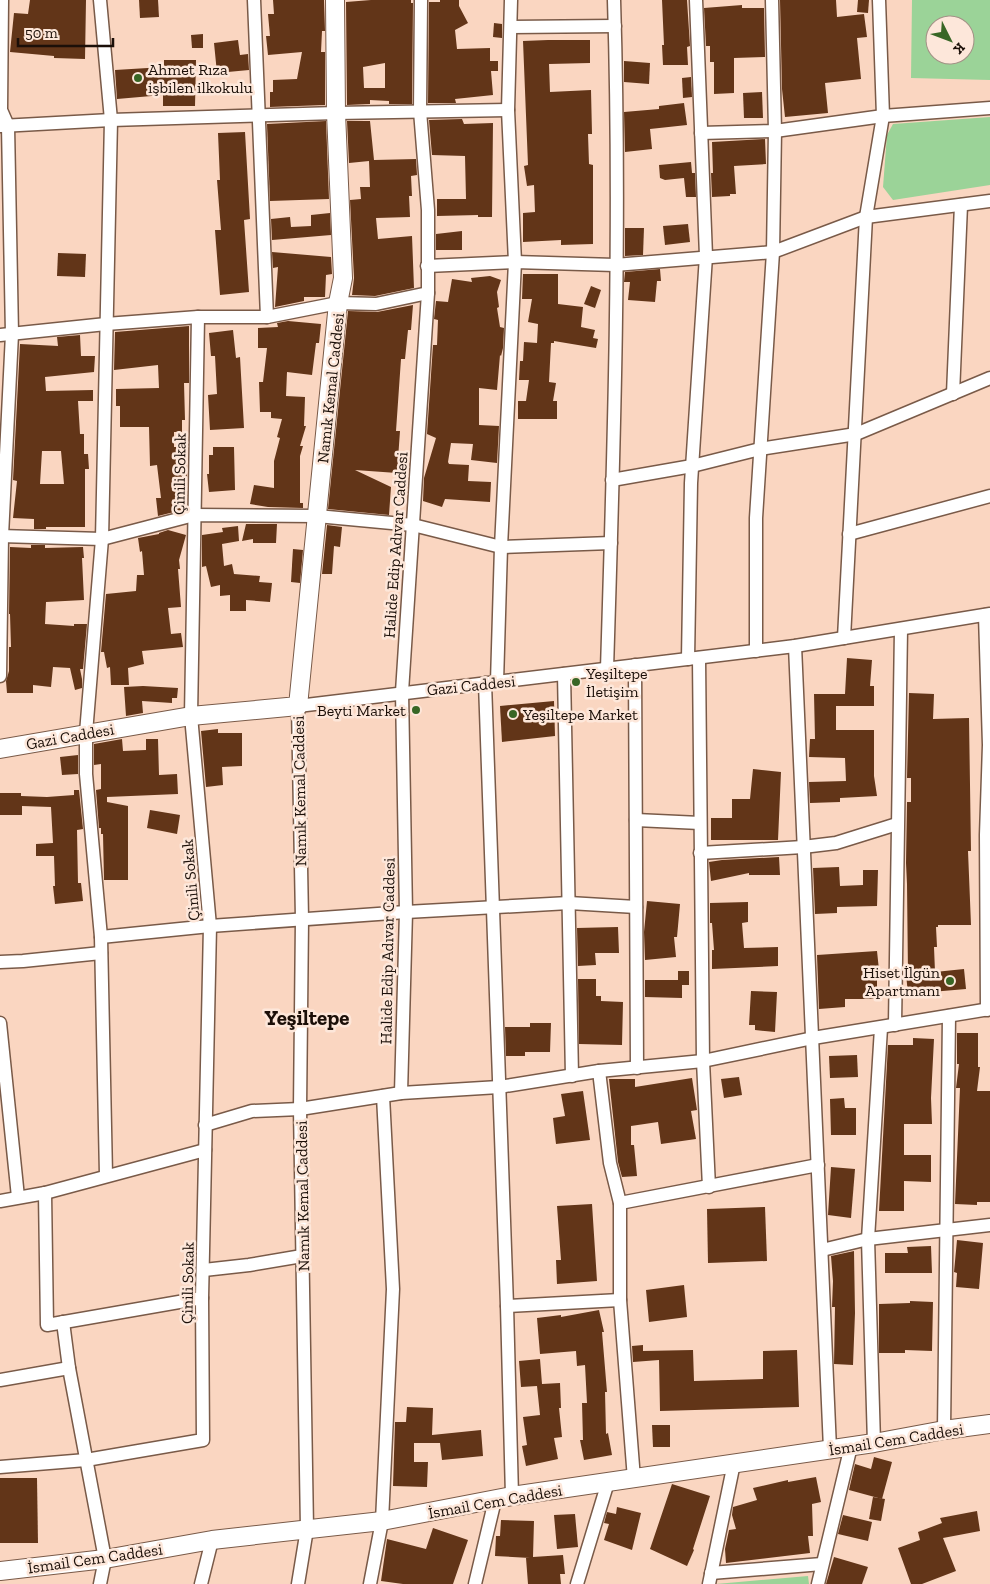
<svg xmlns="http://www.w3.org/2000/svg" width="990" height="1584" font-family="'Zilla Slab',serif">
	<rect width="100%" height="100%" fill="#fad6c1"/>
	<!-- green -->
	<g fill="#9bd398" fill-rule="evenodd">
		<path d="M912,0h78v80l-79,-2zM935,25h30v30h-30z"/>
		<path d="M990,117v68l-97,15 -10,-13 4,-52 6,-11z"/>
		<path d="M808,1576l1,8h-93z"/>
	</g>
	<!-- building -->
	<g fill="#623518" fill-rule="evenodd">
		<path d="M30,0h56l-1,59 -31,-1v-2l-44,-4 4,-39 14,1z"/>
		<path d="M139,0h19l1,17 -19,1z"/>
		<path d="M273,0h51l1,31h-3l-1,21h4v53l-55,2v-15h3v-12l24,-1 5,-27 -34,3 -2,-19h4l-2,-22h6z"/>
		<path d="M371,0h40v3h2l-1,101h-23v-3l-19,-1v4l-23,1 -1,-103zM385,63v25h-21l-1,-21z"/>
		<path d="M440,0h19v6l9,17 -13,7 2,19 33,-1v13h8v10h-7l2,24 -38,4 1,4h-28l1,-101h11z"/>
		<path d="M662,0h25l3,46 -3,1 1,18h-25l-1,-20h2z"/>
		<path d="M780,0h56l1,17 27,-3 3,23 -10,1 4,41 -36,4 3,30 -43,4 -3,-28z"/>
		<path d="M858,0h11l-1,13 -11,-1z"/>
		<path d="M742,5v3h22l1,49 -31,1v35l-20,1v-32h-4v-16h-4l-2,-38z"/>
		<path d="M494,23l8,1v14l-9,-1z"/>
		<path d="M203,34v14h-11l-1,-13z"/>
		<path d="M238,40l2,15 8,-1 1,16 -32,3 -3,-30z"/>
		<path d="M548,40h42v23l-41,1 1,28 41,-2 1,44h-4l1,30 4,1v79l-32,1v-5l-38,2v-29l12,-1 -1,-27 -7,1 -3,-20 4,-1 -5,-124z"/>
		<path d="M164,60h32l-1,46h-32v-11l-46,4 -2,-29 49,-3z"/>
		<path d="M624,61l26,2 -1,21 -25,-2z"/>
		<path d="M691,77l1,20 -9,1 -1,-20z"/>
		<path d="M762,92l1,26h-19l-1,-25z"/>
		<path d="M684,103l3,22 -37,4 2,20 -27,3 -1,-40 35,-3v-3z"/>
		<path d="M462,119l2,5 29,-1 -1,94h-14v-2l-41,1v-17h29l-1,-43 -33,-1 -3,-35z"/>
		<path d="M326,121l3,78 -59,2 -3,-77z"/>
		<path d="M347,121h23l4,39 42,-1 1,16 -6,1 1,20h-3l1,21 -34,1 2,21 34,-3 2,52 -39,8 -23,-1 2,-17 -4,-78 11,-1 -1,-12h10l-1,-26 -20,2z"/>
		<path d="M245,132l5,87 -6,1 5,72 -29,3 -5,-65h6l-4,-50h3l-2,-47z"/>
		<path d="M765,139l1,25 -32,2 2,28h-6v2l-18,1 -1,-24h2l-1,-31z"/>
		<path d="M691,162l1,11h3l1,24h-10l-2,-19 -19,2 -5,-2 -1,-13z"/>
		<path d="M330,213l1,22 -59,5 -1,-21 19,-2 1,10 20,-1v-11z"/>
		<path d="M688,224l2,18 -25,3 -2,-19z"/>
		<path d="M625,228h19l-1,27 -18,1z"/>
		<path d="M462,231v19h-26v-16z"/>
		<path d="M272,252l59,5 1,17 -6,1 -1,22h-21v4l-29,6 3,-40 -5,1z"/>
		<path d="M58,253l28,1 -1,23 -28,-1z"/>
		<path d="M660,269l1,12h-4l-2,21 -27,-2 2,-18h-6l1,-10z"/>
		<path d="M523,274h35v30l25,3 -2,20 14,3 -2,8 5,1 -2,9 -42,-7v2h-3l-2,39 7,1 -3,18h4v18h-39v-18h8l3,-21h-10l1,-19h3l1,-19 13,1 1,-19 -10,-2 4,-23h-10z"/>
		<path d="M490,276l11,4 -4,12 2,15 -2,1 3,19 4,1 -1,20 -2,8 -1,-1 -3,35 -18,-2v37l20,1 -2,37 -26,-3 2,-16 -22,-1 -3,19 1,2 20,1 -1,16 23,1 -1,20 -45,-3 -3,8 -19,-6 1,-23 12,-40 -9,-4 6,-89h4l1,-25 -4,-1 2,-18 12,1 4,-23 20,3 -1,-4z"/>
		<path d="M591,286l10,4 -6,18 -11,-4z"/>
		<path d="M413,305l-2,25h-3l-3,29h-4l-5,72h4l-3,42 -42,-3 36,17 -2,28 -61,-6 20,-198 29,1z"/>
		<path d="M288,321l33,3 -2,19h-3l-4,32 -25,-3 -1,24 19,1 -1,29h2l-6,20h3l-3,10v47h3v5l-35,-1 -18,-3 4,-19 20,3v-27l6,-23 -3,-1 5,-18 -11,-1v-6h-11l-1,-30h4l4,-34h-9v-20l20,-1 -1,-4z"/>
		<path d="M189,326v57h-5l1,37h-3v12h-8v15h11l2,30 -8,1 3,32 -24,6 -2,-18h5l-4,-33 -7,1 -1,-39h-29v-21h-4v-17l43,-1 -1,-23 -44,5 1,-38z"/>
		<path d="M233,330l3,28 4,-1 4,71 -34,2 -2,-35 9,-1 -2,-38h-4l-2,-23z"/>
		<path d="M80,335l1,21h14l-1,16 -49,5 1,14 47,-1v11h-15l2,33h4v20h4l1,15h-4v58h-39v2h-12v-10l-21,-1 4,-37 -4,-1 7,-136 38,2 -1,-9zM42,451h19l3,33h-24z"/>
		<path d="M213,447h21l1,43 -26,2 -2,-18h2v-19h4z"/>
		<path d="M246,524h31l-1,19h-23v-4l-11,2z"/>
		<path d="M327,525l15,2 -2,20 -6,-1 -2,28h-10z"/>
		<path d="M238,526l1,15 -17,3 2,22 8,-2 2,10 26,2 -1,6 13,1 -2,19 -24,-2v11h-16v-16l-10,1v-11l-9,2 -5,-21 -4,1v-32l21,-3 -1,-4z"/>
		<path d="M168,530l18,5 -7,25 1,9h-2l3,38 -13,1 3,26 10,-1 2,14 -41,4 2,13 -16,4 1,17h-18l-1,-18 -3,1 -3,-16h-3l5,-58 30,-3 1,-16h7l-2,-24 -2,1 -2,-14 21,-4v-1z"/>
		<path d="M31,545h14v3l38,-1 1,11h-2l2,42 -38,2 -1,22 29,2v-2h13l-4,45h-3l2,10v9l-7,2 -5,-22 -17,-1 -2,20 -18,-2v8h-26l-1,-12 3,-10v-24h2l-1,-33h-1l1,-67 21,1z"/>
		<path d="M293,549l10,1 -3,33 -9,-1z"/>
		<path d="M847,658l25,2 -2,26h4v20h-38v24h38v46l3,20 -37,2v4l-30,1 -1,-21 37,-1 -1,-23 -36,-1 1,-18h5l-1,-45h31z"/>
		<path d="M143,686l35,2 -1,10h-5v5l-30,-2 1,12 -17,3 -2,-29z"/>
		<path d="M909,693l25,1 -1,25 36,-1 2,133h-3l3,74h-33v2h-2l1,20h-3l1,25 29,-3 2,20 -58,5 -2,-20h2l-1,-90 -1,-21 1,-61h4v-24h-4z"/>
		<path d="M554,701l1,35 -53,6 -2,-36z"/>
		<path d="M218,729v4h24v33l-20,1 1,18 -17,2 -5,-56z"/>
		<path d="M122,739l1,12 23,-1v-11h12l1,36 18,-1 1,20 -71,3v5l21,4v74h-24l-1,-46h-2v-6h-2l-3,-38 5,-1v-25l-7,1v-21z"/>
		<path d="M78,755v19l-16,1 -2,-18z"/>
		<path d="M753,769l28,3 -3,68h-67v-22h21v-19h18z"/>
		<path d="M74,790h5l4,39 -6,1 1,53h3l2,18 -28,3 -2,-18h2l-1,-30h-18v-12l17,-1 -2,-36 -29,-1v9h-22v-22h21v3l26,1 27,-2z"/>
		<path d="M150,810l30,5 -3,19 -30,-6z"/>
		<path d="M779,857l1,18h-31v-2l-38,8 -2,-19 13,-2z"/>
		<path d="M839,867l1,19 23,-1v-15h15l-1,36 -40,1v6l-22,1 -2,-46z"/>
		<path d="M647,901l33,3 -3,33h-3l2,20 -31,3 -1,-28z"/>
		<path d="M748,902v20l-6,1 2,25 34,-1v19l-66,3v-19h2l-2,-27h-2v-20z"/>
		<path d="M618,927l1,26h-24l1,12 -18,1 -1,-38z"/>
		<path d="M877,951l2,19h-2v29h-32v8l-26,2 -2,-54z"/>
		<path d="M678,971h11v14h-7v13l-37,-1v-17h33z"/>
		<path d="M578,979h18v17h5v5l22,1 -1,43 -43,-1z"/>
		<path d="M751,991l26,1 -2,40 -20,-2v-5h-6z"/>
		<path d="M530,1023h21l-1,29h-25v4h-19l-1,-29h25z"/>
		<path d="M957,1033h21v34h2l-3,24h13v111h-13v3l-22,-1 5,-116h-4l3,-24h-2z"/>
		<path d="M913,1038l21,1 -3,59 1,26h-28v31h27v27l-27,-1v30h-25l9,-166h25z"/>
		<path d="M857,1055l1,22 -28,1 -1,-22z"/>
		<path d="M739,1077l3,18 -18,3 -3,-19z"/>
		<path d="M692,1078l5,32 -6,1 5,28 -35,5 -3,-22 -27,4v19h3l3,31 -15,1 -4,-15 -9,-83h26v8z"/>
		<path d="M583,1091l7,49 -34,4 -3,-26 12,-2 -4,-22z"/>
		<path d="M844,1098l1,10h11v27h-25l-1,-36z"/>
		<path d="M831,1167l24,2 -4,49 -23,-3z"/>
		<path d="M592,1204l5,77 -40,3 -1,-24h5l-4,-54z"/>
		<path d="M765,1207l2,54 -59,2 -1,-54z"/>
		<path d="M957,1240l26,3 -4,46 -23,-2 1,-14 -3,-1z"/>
		<path d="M931,1246l1,27h-47v-20h23l-1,-6z"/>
		<path d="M854,1251l1,62 -2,52 -19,-1 1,-57h-3l1,-26 -2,-25z"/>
		<path d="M684,1285l3,32 -38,5 -3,-32z"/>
		<path d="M910,1301l23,1 -1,49 -27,-1v3h-26v-49l31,-1z"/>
		<path d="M599,1310l5,22h-2l5,60h-2l1,42 2,-1 4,22 -28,5 -4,-20h3l-1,-37h5l-2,-38 -8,1 -1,-15 -36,3 -3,-36 24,-3v2z"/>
		<path d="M643,1345v6l50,-1 1,31 69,-2v-28l34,-1 2,57 -139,4 -1,-51 -26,2 -1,-16z"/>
		<path d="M540,1359l2,25 18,-1 1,25h-2l3,29 -8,1 4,21 -32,7 -4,-20 5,-1 -4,-28 17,-2 -3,-29 -16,1 -2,-26z"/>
		<path d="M407,1407l26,1 -1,27 49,-5 2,26 -41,4 -2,-17h-26v19h14l-1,25 -34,-1 2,-64h11z"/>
		<path d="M652,1425h18v22h-17z"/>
		<path d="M874,1457l18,5 -10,37 -33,-9 6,-26 16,5z"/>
		<path d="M816,1477l5,25 -9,2 1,32h-5l2,17 -84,10 -1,-14 4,-19 7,-1 -4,-14 1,-8 24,-7 -4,-12 35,-8v2z"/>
		<path d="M0,1478h37l1,65h-38z"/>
		<path d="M672,1484l38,12 -17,53 1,1 -7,16 -37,-17z"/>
		<path d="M873,1497l12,2 -4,22 -12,-2z"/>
		<path d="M617,1507l24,6 -9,37 -28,-10 5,-16 -5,-1 3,-11 9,2z"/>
		<path d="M977,1511l3,20 -37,7 13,33 -34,13h-11l-13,-36 22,-8 -2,-8 24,-9 -2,-5z"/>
		<path d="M575,1514l3,33 -21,2 -3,-34z"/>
		<path d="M843,1515l29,7 -4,19 -30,-7z"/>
		<path d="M501,1520l33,1 -1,36 30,-2 2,19h-5l1,10h-33l-2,-26h4l-35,-2 1,-20h4z"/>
		<path d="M433,1528l35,12 -15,44h-50l-22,-3 6,-42 39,10z"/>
		<path d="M834,1557l34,10 -6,17h-36z"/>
	</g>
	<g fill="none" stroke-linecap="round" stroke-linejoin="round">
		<!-- street casing -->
		<g stroke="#795a48" stroke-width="15">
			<g id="street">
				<path d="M100,0l11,120 -9,419 -16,194v41l15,163 5,238"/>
				<path d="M254,0l13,317"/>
				<path d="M511,27l104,-1"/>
				<path d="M1,126l110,-6 225,-7 172,-3"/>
				<path d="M701,133l74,-2 108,-15 107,-8"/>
				<path d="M427,266l88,-4 100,3 158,-13 93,-35 124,-16"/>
				<path d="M0,335l106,-11 92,-7h69l71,-14 38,1 52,-11"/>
				<path d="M953,394l8,-189"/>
				<path d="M612,480l80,-14 68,-17 96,-15 134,-56"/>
				<path d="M849,534l141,-38"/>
				<path d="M0,536l102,3 92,-24 123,1 96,9 88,22 110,-4"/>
				<path d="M985,615l4,130 -3,90 1,175"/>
				<path d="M844,638l22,-421 17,-101 -4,-116"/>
				<path d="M795,646l35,803"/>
				<path d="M756,651v-133l17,-266 2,-121 -3,-131"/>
				<path d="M699,658l4,403 6,126"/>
				<path d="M688,659l3,-176 15,-227 -10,-256"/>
				<path d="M635,665l2,403"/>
				<path d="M607,669c7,-223 14,-446 7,-669"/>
				<path d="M564,674l8,402"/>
				<path d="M0,676l2,-140 10,-202 -4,-208 -7,-16 1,-110"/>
				<path d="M497,682l4,-135 14,-285 -7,-152 3,-110"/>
				<path d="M485,683l22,623 5,190"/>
				<path d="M636,820l64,3"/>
				<path d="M700,853l103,-6 33,-4 61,-19"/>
				<path d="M101,937l109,-11 196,-14 163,-9 67,4"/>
				<path d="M0,962l23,-1 78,-8"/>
				<path d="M0,1023l18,174"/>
				<path d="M895,1025l6,-396"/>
				<path d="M599,1071l11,92 10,40v97l14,179"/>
				<path d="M401,1093l5,-181 -4,-220 26,-399v-83l-8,-99 1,-111"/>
				<path d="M205,1125l47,-14 48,-2 101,-16 98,-6 100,-16 104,-10 110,-23 177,-29"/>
				<path d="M45,1193l2,132 155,-27"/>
				<path d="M0,1201l45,-8 160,-43"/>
				<path d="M620,1203l198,-38"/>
				<path d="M822,1250l46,-11 122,-14"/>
				<path d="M204,1270l45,-5 53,-9"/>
				<path d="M507,1306l113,-6"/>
				<path d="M63,1322l6,46 36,191 -5,25"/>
				<path d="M0,1380l69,-12"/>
				<path d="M944,1430l5,-414"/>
				<path d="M874,1443l-6,-204 13,-211"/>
				<path d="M0,1467l86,-7 117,-20 -1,-142 8,-372 -19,-210 7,-399"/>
				<path d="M711,1573l111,-9"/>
				<path d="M201,1584l11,-44"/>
				<path d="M298,1584l9,-55 -7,-420 2,-190 -4,-213 497,-60 195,-32"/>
				<path d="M370,1584l12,-63 11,-232 -10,-193"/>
				<path d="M475,1584l20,-84"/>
				<path d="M577,1584l31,-102"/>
				<path d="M709,1584l25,-121"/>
				<path d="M818,1584l33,-138"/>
			</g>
		</g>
		<!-- secondary casing -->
		<g stroke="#795a48" stroke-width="20">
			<g id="secondary">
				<path d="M0,749l191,-33 107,-10 40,-403 5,-25 -7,-165 -1,-113"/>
				<path d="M0,1571l105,-12 107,-19 170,-19 130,-25 362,-53 70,-13 46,-6"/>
			</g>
		</g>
		<!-- street -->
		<use href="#street" stroke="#fff" stroke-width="12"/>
		<!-- secondary -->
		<use href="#secondary" stroke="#fff" stroke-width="18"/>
	</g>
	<!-- markers -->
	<g fill="#386625" stroke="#fde7da" stroke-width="2">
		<circle cx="138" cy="78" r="5"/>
		<circle cx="576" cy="682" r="5"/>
		<circle cx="416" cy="710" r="5"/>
		<circle cx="513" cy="714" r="5"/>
		<circle cx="950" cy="981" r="5"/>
	</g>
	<g text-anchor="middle" stroke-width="5" stroke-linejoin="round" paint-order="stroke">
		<!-- poi labels -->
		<g font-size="16" fill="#1b0f08" stroke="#fde7da" text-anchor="start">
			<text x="148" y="75">Ahmet Rıza<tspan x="148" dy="18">işbilen ilkokulu</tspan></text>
			<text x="586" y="679">Yeşiltepe<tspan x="586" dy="18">İletişim</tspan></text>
			<text x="406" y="716" text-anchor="end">Beyti Market</text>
			<text x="523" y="720">Yeşiltepe Market</text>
			<text x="940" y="978" text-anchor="end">Hiset İlgün<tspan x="940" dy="18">Apartmanı</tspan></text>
		</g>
		<!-- street labels -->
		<g font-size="16" fill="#1b0f08" stroke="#fde7da">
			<text transform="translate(330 388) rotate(-84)" y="6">Namık Kemal Caddesi</text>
			<text transform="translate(179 474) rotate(-89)" y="6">Çinili Sokak</text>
			<text transform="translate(395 545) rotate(-86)" y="6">Halide Edip Adıvar Caddesi</text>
			<text transform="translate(471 685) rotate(-6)" y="6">Gazi Caddesi</text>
			<text transform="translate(70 736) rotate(-10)" y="6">Gazi Caddesi</text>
			<text transform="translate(299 791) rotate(-91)" y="6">Namık Kemal Caddesi</text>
			<text transform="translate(190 880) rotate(-95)" y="6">Çinili Sokak</text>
			<text transform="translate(387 951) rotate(-89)" y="6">Halide Edip Adıvar Caddesi</text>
			<text transform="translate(302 1196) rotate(-91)" y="6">Namık Kemal Caddesi</text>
			<text transform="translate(187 1283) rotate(-89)" y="6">Çinili Sokak</text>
			<text transform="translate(896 1439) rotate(-9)" y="6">İsmail Cem Caddesi</text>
			<text transform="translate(495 1501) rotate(-10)" y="6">İsmail Cem Caddesi</text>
			<text transform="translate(95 1558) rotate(-8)" y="6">İsmail Cem Caddesi</text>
		</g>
		<!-- district labels -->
		<g font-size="21" font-weight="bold" fill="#1b0f08" stroke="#fde7da">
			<text x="307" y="1025">Yeşiltepe</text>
		</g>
	</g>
	<!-- north arrow -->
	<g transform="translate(950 40) rotate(132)"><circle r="24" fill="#fde7da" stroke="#a39186"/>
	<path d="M0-4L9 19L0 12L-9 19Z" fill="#386625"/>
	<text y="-8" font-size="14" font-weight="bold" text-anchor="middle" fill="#1b0f08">K</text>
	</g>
	<!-- scale -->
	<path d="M18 38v8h95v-8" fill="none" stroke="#1b0f08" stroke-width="2.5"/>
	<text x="25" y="38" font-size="15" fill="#1b0f08" stroke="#fde7da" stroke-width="4" paint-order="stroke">50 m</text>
</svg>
